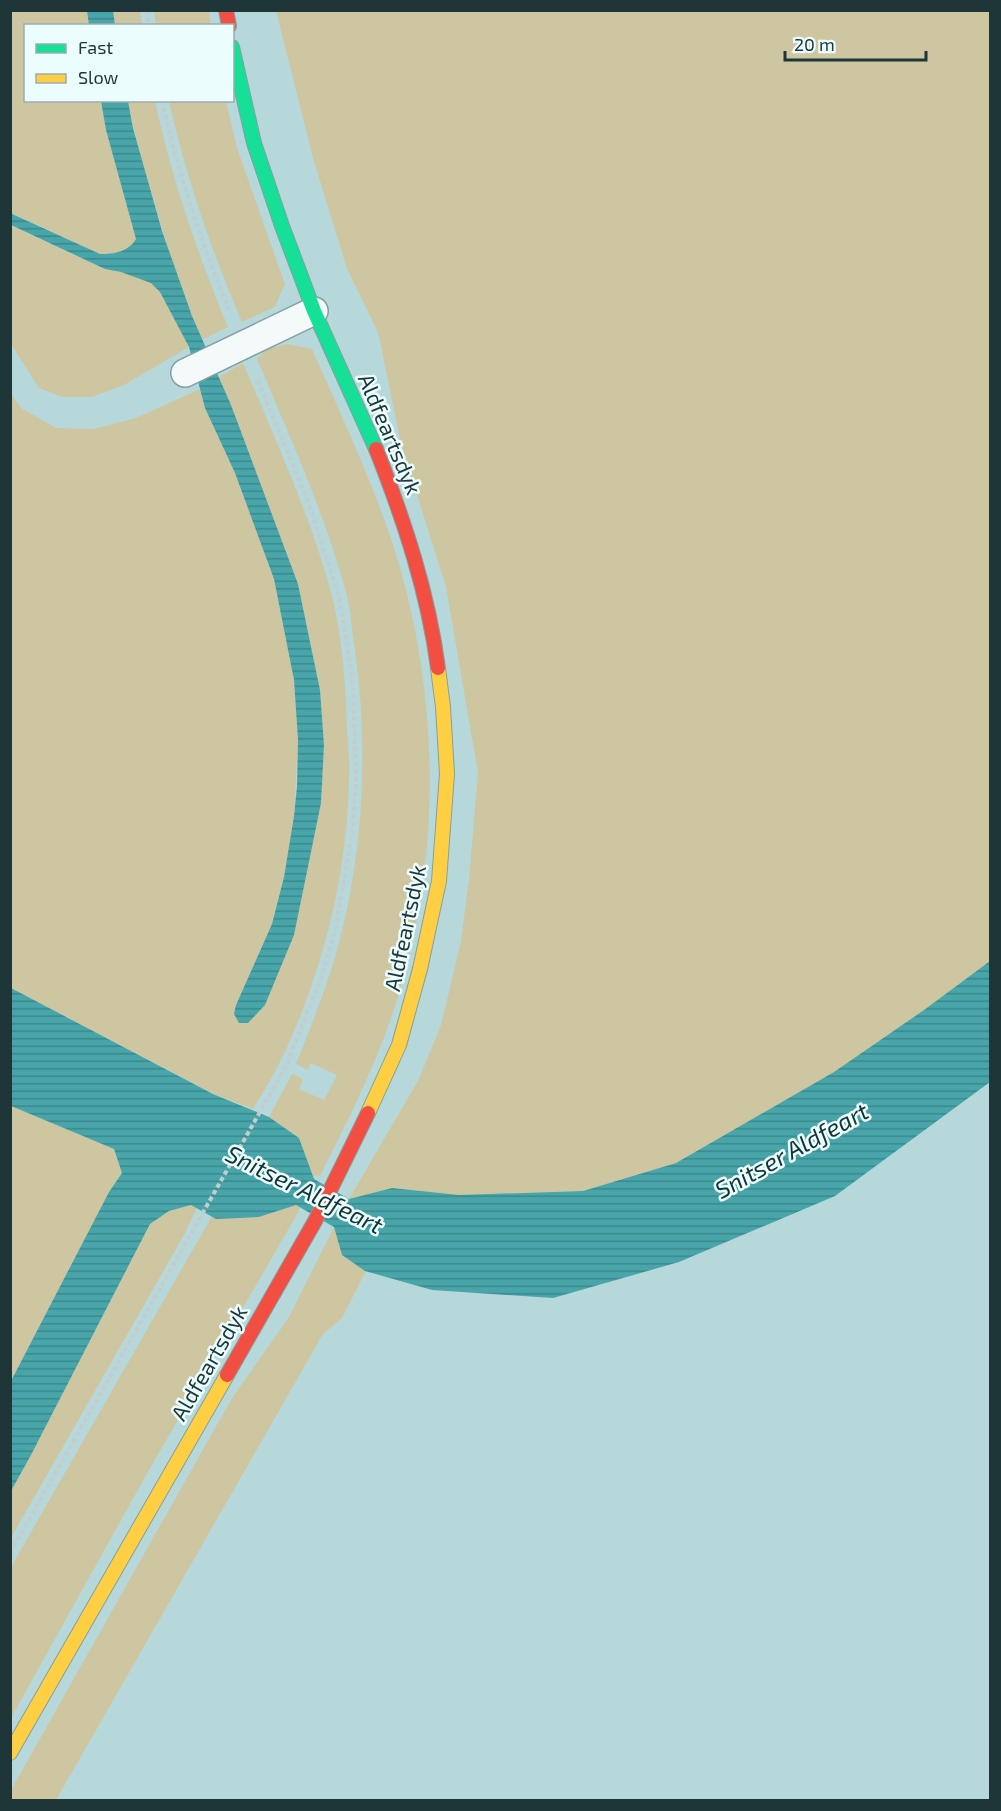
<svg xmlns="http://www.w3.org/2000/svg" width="1001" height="1811" font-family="'Exo 2',sans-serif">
	<defs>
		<pattern id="water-rules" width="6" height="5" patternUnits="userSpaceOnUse" patternTransform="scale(1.5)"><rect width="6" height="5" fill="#48a6aa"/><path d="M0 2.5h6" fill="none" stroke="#3b888b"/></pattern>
	</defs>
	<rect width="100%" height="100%" fill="#b7d8da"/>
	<!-- grass -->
	<g fill="#cec6a1">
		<path d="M11,11h76l2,14 -63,1v74l75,1 5,29 30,109c-8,13 -22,15 -36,15l-89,-41z"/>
		<path d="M113,11h27l2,14h-27z"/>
		<path d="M154,11h55l2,14h-55z"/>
		<path d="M276,11h714v950l-66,49 -90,62 -158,91 -93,28 -125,4 -66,-7 -43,11 70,-120 22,-54 20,-84 8,-62 9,-106 -32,-186 -45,-143 -23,-112 -31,-63 -34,-111z"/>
		<path d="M128,101h27c17,79 42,151 73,226l-26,13c-20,-46 -36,-96 -50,-145 -9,-31 -18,-62 -24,-94z"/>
		<path d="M169,101h57l11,47 48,136 -10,23 -33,15c-31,-72 -56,-145 -73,-221z"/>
		<path d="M10,225l95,44c14,2 32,6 45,13 16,10 31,49 39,65l-65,38 -32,12h-30l-23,-9 -28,-44z"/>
		<path d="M287,344l25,5c31,71 65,141 87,215 43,148 42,314 -10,460 -19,53 -44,102 -69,152l-4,-1 -2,4 -15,-41 -30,-21 23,-43 11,5 -4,10 25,11 13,-25 -26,-12 -3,7 -12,-6c17,-43 35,-87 46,-133 22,-91 26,-187 13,-280 -3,-19 -4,-40 -9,-59 -22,-80 -57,-157 -89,-233l9,-10z"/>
		<path d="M243,363c32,76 68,153 89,233 10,40 14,90 15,131 1,18 3,36 2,54 -2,96 -27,195 -69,281 -8,16 -18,32 -27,47l-39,-15 -203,-106 -1,-596 11,16 35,20 38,1 42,-11 64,-29 5,19 30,65 39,106 20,101 4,60 -4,76 -10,61 -12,47 -36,81 4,18 81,-220 3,-58 -4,-55 -22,-106 -79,-207z"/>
		<path d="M11,1106l103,43 8,24 -13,19 -98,189z"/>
		<path d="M191,1205l6,3 -13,27 -173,303v-47l20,-36 119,-231 19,-13z"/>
		<path d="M295,1205l5,2 -2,3 1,1 -150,259 -138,248v-151l201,-351 4,3 43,-2z"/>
		<path d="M334,1227l8,28 24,16 -24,47 -19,16 -267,466h-45v-10l221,-392 57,-81z"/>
	</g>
	<!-- water -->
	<g fill="url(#water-rules)">
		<path d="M87,11h26l2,14h-26z"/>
		<path d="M101,101h27l5,27 29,103 30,85 39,89 67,179 22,106 4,55 -3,58 -27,132 -29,70 -17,18h-9l-5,-9 2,-9 36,-81 12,-47 10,-61 3,-30 1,-46 -4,-60 -20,-101 -39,-106 -30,-65 -16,-61 -29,-55 -9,-9 -30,-11 -16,-3 -94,-44 -1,-12 90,41c14,0 28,-2 36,-15l-30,-109z"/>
		<path d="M990,961v121l-155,114 -156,66 -126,36 -121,-8 -67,-19 -23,-16 -8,-28 -38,-22 -37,12 -43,2 -25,-14 -22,6 -19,13 -119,231 -20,36v-110l98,-189 13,-19 -8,-24 -103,-43v-118l202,106 56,23 30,21 15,41 35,20 43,-11 67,7 124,-4 93,-28 158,-91 90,-62z"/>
	</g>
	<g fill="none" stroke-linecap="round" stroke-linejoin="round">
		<!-- lane casing -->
		<g stroke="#869fa1" stroke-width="30">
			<path id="lane" d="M185,373l129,-62"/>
		</g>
		<!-- fast casing -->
		<g stroke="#869fa1" stroke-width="16">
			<path id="fast" d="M232,47l22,96 28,83 32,85 62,138"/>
		</g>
		<!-- slow casing -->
		<g stroke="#869fa1" stroke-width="16">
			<g id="slow">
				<path d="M368,1113l31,-68 21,-76 19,-88 8,-107 -4,-67 -5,-39"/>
				<path d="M10,1753l217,-378"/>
			</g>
		</g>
		<!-- jam casing -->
		<g stroke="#869fa1" stroke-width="16">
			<g id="jam">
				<path d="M226,10l3,16"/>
				<path d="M376,449c28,71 52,143 62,219"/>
				<path d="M227,1375l88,-154 53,-108"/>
			</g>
		</g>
		<!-- path -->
		<g stroke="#c4cdcd" stroke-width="4" stroke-dasharray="4.5 3" stroke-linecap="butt">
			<path d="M147,10l2,16"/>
			<path d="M162,100c16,73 39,141 67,210"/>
			<path d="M10,1553l276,-487 37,-94 12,-41 17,-98 4,-52 -3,-97 -14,-88 -31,-94 -50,-121"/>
		</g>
		<!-- lane -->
		<use href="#lane" stroke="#f4f9f9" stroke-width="27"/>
		<!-- fast -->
		<use href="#fast" stroke="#16e098" stroke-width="14"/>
		<!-- slow -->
		<use href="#slow" stroke="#ffcf43" stroke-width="14"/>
		<!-- jam -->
		<use href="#jam" stroke="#f24e42" stroke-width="14"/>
	</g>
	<g text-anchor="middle" stroke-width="5" stroke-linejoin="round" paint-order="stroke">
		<!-- street labels -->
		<g font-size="22" fill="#1e3637" stroke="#ecfdfe">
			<text transform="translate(390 434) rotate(67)" y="8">Aldfeartsdyk</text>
			<text transform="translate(405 928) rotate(-78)" y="8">Aldfeartsdyk</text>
			<text transform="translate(209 1363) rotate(-60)" y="8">Aldfeartsdyk</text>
		</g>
		<!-- water labels -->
		<g font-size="24" font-style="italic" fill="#133435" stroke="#ecfdfe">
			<text transform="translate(792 1151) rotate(-29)" y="8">Snitser Aldfeart</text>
			<text transform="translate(304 1190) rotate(26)" y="8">Snitser Aldfeart</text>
		</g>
	</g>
	<!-- border -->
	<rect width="1001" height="1811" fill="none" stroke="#1e3637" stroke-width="24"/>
	<!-- legend -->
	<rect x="24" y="24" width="210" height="78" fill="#ecfdfe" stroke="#9aadae" stroke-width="1.5"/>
	<rect x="36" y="44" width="30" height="9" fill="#16e098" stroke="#9aadae" stroke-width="1.5"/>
	<text x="78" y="54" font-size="18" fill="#1e3637">Fast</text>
	<rect x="36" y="74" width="30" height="9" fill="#ffcf43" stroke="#9aadae" stroke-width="1.5"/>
	<text x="78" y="84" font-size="18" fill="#1e3637">Slow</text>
	<!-- scale -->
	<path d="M785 51v9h141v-9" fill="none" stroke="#1e3637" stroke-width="3"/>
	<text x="794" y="51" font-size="18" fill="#1e3637" stroke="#ecfdfe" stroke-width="4.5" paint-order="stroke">20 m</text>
</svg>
